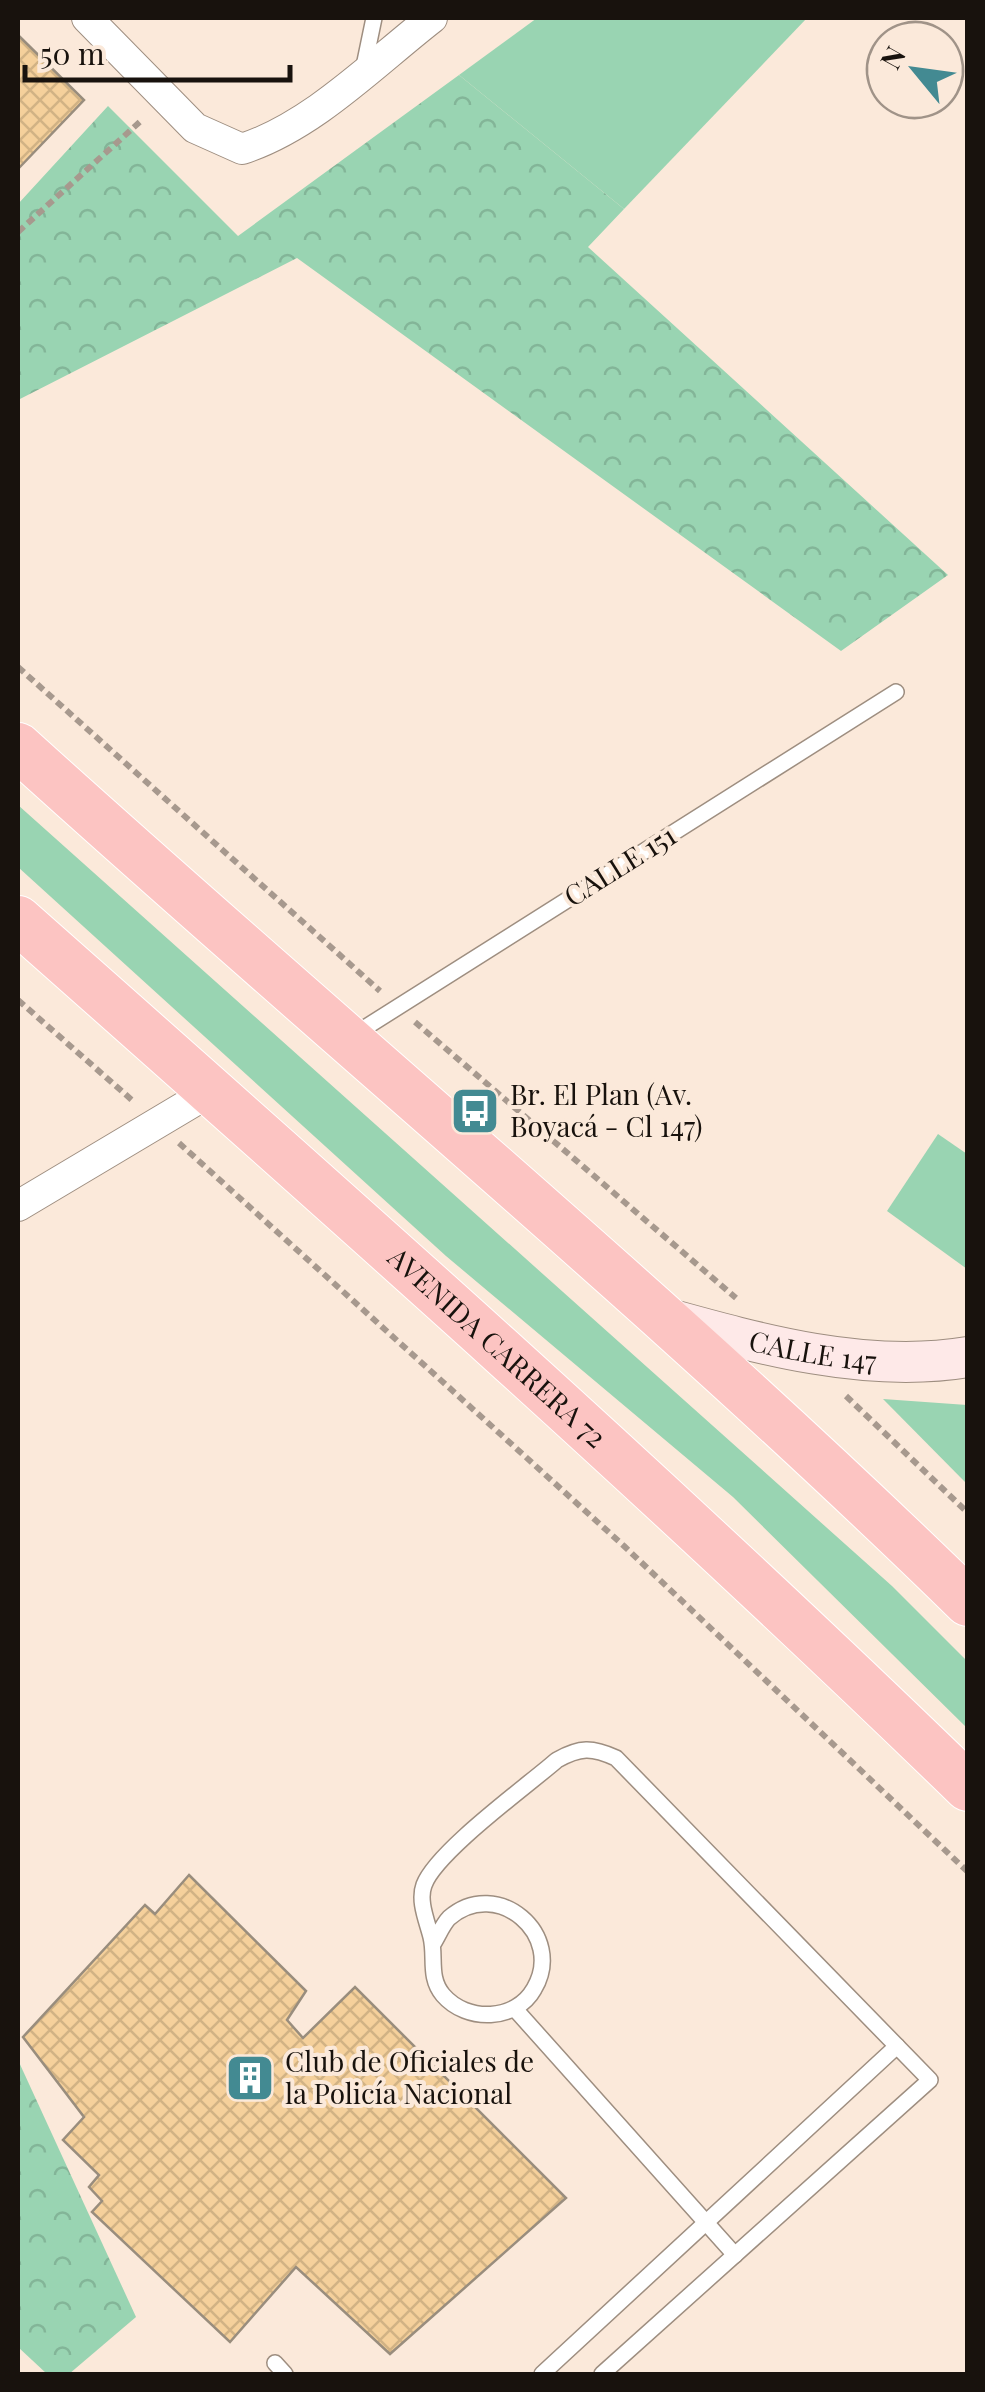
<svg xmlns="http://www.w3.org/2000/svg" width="985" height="2392" font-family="'Playfair Display',serif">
	<defs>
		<pattern id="park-crowns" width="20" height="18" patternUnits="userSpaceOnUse" patternTransform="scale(2.5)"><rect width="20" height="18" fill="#99d4b2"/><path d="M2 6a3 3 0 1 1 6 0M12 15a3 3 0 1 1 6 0" fill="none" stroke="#83b598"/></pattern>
		<pattern id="building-cross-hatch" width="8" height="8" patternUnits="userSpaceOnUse" patternTransform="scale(2.5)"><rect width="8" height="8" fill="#f5d09b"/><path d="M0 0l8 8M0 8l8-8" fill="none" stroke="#d1b284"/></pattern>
	</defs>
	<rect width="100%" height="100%" fill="#fbe9da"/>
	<!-- grass -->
	<g fill="#99d4b2">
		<path d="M537,18h270l-183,191 -165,-134z"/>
		<path d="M18,805l874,781 75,75v67l-234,-231 -287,-241 -428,-389z"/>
		<path d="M938,1134l29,20v115l-80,-58z"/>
		<path d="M883,1399l84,6v79z"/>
	</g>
	<!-- park -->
	<g fill="url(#park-crowns)">
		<path d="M459,75l165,134 -36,38 360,328 -107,76 -544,-393 -279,142v-196l90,-98 130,130z"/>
		<path d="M18,2060l118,257 -67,57h-22l-29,-27z"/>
	</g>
	<!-- building -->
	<g fill="url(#building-cross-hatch)" stroke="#998d7d" stroke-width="2.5">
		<path d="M18,35l66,65 -66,69z"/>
		<path d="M189,1875l117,116 -19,29 16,18 52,-51 211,211 -176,156 -94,-87 -66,75 -138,-130 10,-11 -13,-14 10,-12 -36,-35 21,-23 -61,-80 122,-132 10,9z"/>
	</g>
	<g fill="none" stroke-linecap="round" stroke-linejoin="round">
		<!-- service casing -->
		<g stroke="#9e8e80" stroke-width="18">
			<g id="service">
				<path d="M363,71l11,-53"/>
				<path d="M352,1036l544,-344"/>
				<path d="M433,1944c5,-8 10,-20 16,-26 48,-42 117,17 85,71 -18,32 -67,34 -91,6 -15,-18 -7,-38 -12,-58 -4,-16 -13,-36 -7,-52 12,-33 103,-99 133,-125 23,-13 35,-13 59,-2l314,322 -328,294"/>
				<path d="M515,2009l220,246"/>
				<path d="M275,2363l10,11"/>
				<path d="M542,2374l355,-328"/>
			</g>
		</g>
		<!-- minor casing -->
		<g stroke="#9e8e80" stroke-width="32">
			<g id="minor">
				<path d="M87,18l108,110 47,21c71,-23 132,-86 190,-131"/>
				<path d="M18,1206l193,-115"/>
			</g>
		</g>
		<!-- secondary casing -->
		<g stroke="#9e8e80" stroke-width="42">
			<g id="secondary">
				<path id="s1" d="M662,1317c97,27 204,57 306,40"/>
			</g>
		</g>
		<!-- trunk casing -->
		<g stroke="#fff" stroke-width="50">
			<g id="trunk">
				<path d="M18,747c315,286 645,557 950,855"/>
				<path id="s2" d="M18,920c321,284 642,568 950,867"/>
			</g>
		</g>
		<!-- path -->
		<g stroke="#a7998e" stroke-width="6" stroke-dasharray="8 5" stroke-linecap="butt">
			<path d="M18,232l125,-113"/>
			<path d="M18,667l362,324"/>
			<path d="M18,1000l115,101"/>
			<path d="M415,1022l321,276"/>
			<path d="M179,1143l445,403 344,326"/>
			<path d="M846,1396l122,117"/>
		</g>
		<!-- service -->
		<use href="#service" stroke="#fff" stroke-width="15"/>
		<!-- minor -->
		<use href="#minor" stroke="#fff" stroke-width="30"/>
		<!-- secondary -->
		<use href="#secondary" stroke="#fee9e8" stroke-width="40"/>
		<!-- trunk -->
		<use href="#trunk" stroke="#fcc4c2" stroke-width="48"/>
	</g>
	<!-- icons -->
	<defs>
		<g id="bus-square" transform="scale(2.5)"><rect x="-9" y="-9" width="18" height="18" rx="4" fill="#438a92" stroke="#fbe9da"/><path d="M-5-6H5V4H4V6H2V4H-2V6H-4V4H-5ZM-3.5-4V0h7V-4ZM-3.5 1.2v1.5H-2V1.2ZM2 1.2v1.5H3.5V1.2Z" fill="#fff"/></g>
		<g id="building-square" transform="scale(2.5)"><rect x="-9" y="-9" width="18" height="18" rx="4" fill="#438a92" stroke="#fbe9da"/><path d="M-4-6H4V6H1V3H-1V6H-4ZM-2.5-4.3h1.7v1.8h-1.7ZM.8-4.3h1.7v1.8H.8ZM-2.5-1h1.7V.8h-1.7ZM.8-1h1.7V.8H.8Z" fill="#fff"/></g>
	</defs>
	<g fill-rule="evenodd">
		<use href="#bus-square" x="475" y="1111"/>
		<use href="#building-square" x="250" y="2078"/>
	</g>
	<g text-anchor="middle" stroke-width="8" stroke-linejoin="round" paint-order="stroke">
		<!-- street labels -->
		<g font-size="28" fill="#18120d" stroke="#fbe9da">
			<text transform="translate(620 866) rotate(-32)" y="10">CALLE 151</text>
			<text dy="10" stroke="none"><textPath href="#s2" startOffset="642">AVENIDA CARRERA 72</textPath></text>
			<text dy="10" stroke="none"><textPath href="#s1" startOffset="155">CALLE 147</textPath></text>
		</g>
		<!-- poi labels -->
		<g font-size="28" fill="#18120d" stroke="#fbe9da" text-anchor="start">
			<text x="510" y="1105">Br. El Plan (Av.<tspan x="510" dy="32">Boyacá - Cl 147)</tspan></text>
			<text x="285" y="2072">Club de Oficiales de<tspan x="285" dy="32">la Policía Nacional</tspan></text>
		</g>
	</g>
	<!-- border -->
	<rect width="985" height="2392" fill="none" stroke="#18120d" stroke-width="40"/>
	<!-- north arrow -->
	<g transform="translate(915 70) rotate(299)"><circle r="48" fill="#fbe9da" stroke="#a09388" stroke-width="2.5"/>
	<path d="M0-8L18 38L0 25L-18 38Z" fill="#438a92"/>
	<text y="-15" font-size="28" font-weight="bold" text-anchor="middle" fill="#18120d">N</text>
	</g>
	<!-- scale -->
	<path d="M25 65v15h265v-15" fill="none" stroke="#18120d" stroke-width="5"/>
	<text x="40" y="65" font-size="30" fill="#18120d" stroke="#fbe9da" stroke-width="8" paint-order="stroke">50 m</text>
</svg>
